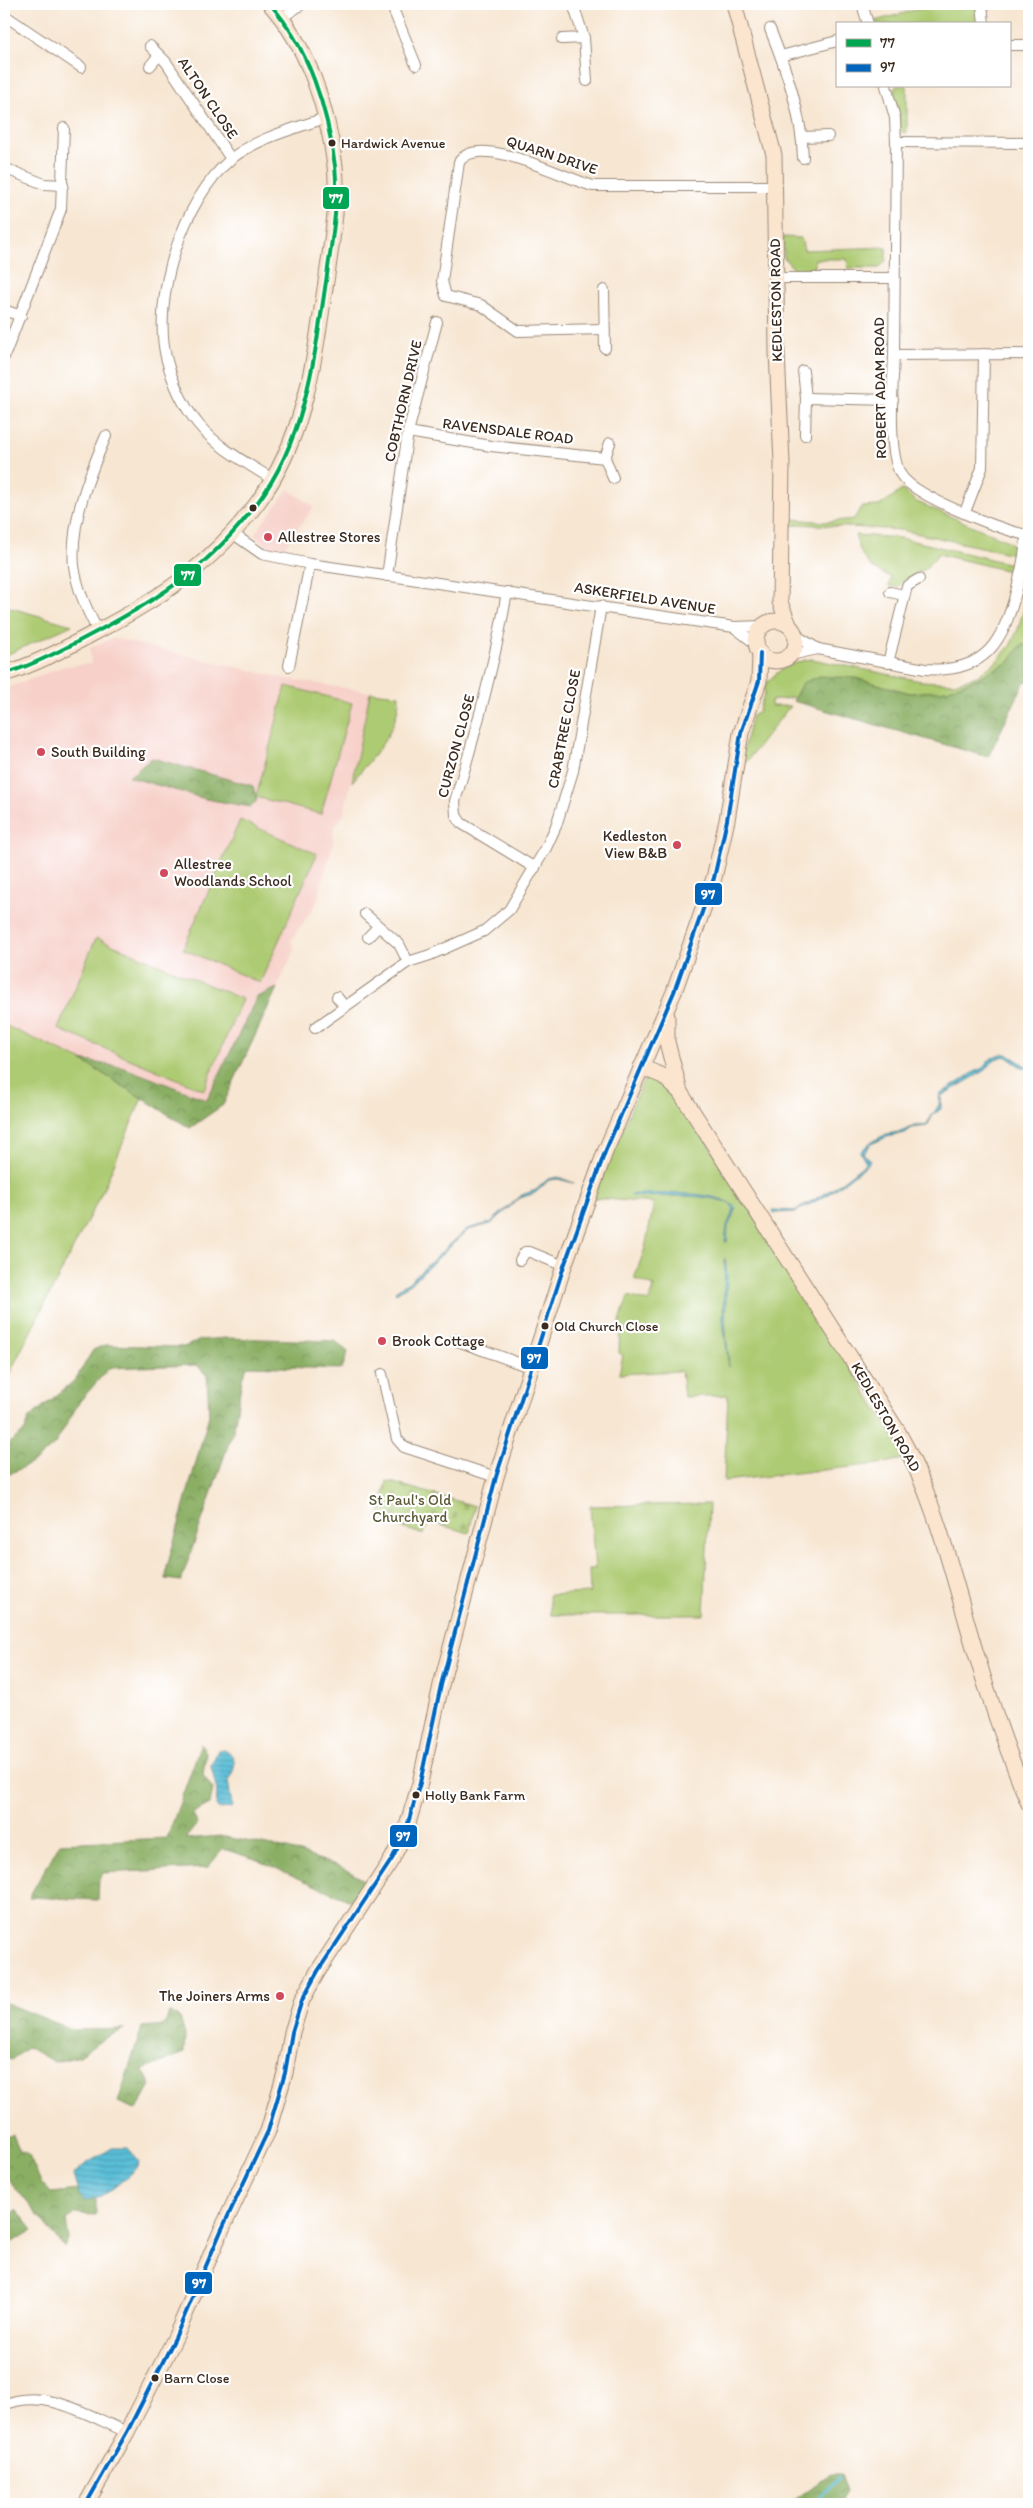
<svg xmlns="http://www.w3.org/2000/svg" width="1033" height="2508" font-family="Itim,sans-serif">
	<defs>
		<pattern id="forest-crowns" width="20" height="18" patternUnits="userSpaceOnUse" patternTransform="scale(1.25)"><rect width="20" height="18" fill="#8aaf64"/><path d="M2 6a3 3 0 1 1 6 0M12 15a3 3 0 1 1 6 0" fill="none" stroke="#728f52"/></pattern>
		<pattern id="cemetery-stones" width="16" height="16" patternUnits="userSpaceOnUse" patternTransform="scale(1.25)"><rect width="16" height="16" fill="#adcb72"/><path d="M2 7V4a2 2 0 0 1 4 0v3zM10 15v-3a2 2 0 0 1 4 0v3z" fill="#96ae62"/></pattern>
		<pattern id="water-rules" width="6" height="5" patternUnits="userSpaceOnUse" patternTransform="scale(1.25)"><rect width="6" height="5" fill="#5abed8"/><path d="M0 2.5h6" fill="none" stroke="#4c9baf"/></pattern>
	</defs>
	<rect width="100%" height="100%" fill="#fff"/>
	<filter id="ink" filterUnits="userSpaceOnUse"><feTurbulence type="fractalNoise" baseFrequency=".02" numOctaves="2"/><feDisplacementMap in="SourceGraphic" scale="10" xChannelSelector="R" yChannelSelector="G"/><feConvolveMatrix kernelMatrix="1 2 1 2 8 2 1 2 1" color-interpolation-filters="sRGB"/></filter>
	<filter id="wash" filterUnits="userSpaceOnUse"><feTurbulence type="fractalNoise" baseFrequency=".0096" numOctaves="4" result="noise"/><feDisplacementMap in="SourceGraphic" scale="20" xChannelSelector="R" yChannelSelector="G"/><feGaussianBlur stdDeviation="1.12" result="paint"/><feColorMatrix in="noise" values="0 0 0 0 0 0 0 0 0 0 0 0 0 0 0 0 0 1.4 0 .05"/><feComposite in="paint" operator="in"/></filter>
	<g filter="url(#wash)">
		<rect width="100%" height="100%" fill="#f7e6d2"/>
		<!-- built -->
		<g fill="#f7d0c9">
			<path d="M288,489l26,18 -35,47 -25,-19z"/>
			<path d="M112,638l175,41 83,13 -26,122 -10,14 -1,16 -16,58 -26,39 4,8 -72,156 -33,23 -109,-68 -77,-35v-335l60,-24 27,-2 -1,-16z"/>
		</g>
		<!-- green -->
		<g fill="#adcb72" stroke="#747a48">
			<path d="M937,4h39l2,20h-102l-1,-3z"/>
			<path d="M895,86h12v47l-5,-1 -8,-36z"/>
			<path d="M783,237l18,1 3,12 82,-3v14l-7,7h-31l-1,-9h-32v9l-21,1 -10,-11z"/>
			<path d="M902,490l15,12 91,39 6,5 4,9 -117,-25 -103,-6 -6,2 1,-7 34,3 27,-3 7,-12 18,-1z"/>
			<path d="M855,535l46,3 114,27 -2,7 -75,-18 -13,15 -19,10 -8,8 -9,-1 2,-9c-24,-9 -29,-18 -36,-42z"/>
			<path d="M1029,591v54h-8l-12,17 -31,16 -31,12 -37,3 -55,-15 -53,5 -7,14 -24,4v5h19l-43,55h-7l12,-45 6,-4 7,-20 -1,-4c8,-16 30,-27 48,-29l109,22 33,2 23,-7 18,-13 15,-17 8,-17z"/>
			<path d="M4,606l68,19 -68,31z"/>
			<path d="M286,686l66,17 -31,111 -65,-17z"/>
			<path d="M370,692l29,3c0,36 -26,61 -47,87z"/>
			<path d="M240,820l77,34 -57,129 -77,-34z"/>
			<path d="M96,938l146,61 -38,91 -146,-61z"/>
			<path d="M4,1025l77,35 61,38 -39,92 -99,194z"/>
			<path d="M650,1077l7,1 18,14 233,366 -30,6 -154,17 4,-86 -44,2 -3,-26 -62,3 4,-19 -4,-2 1,-32 8,-25 21,6 5,-16 -20,-7 11,-31 9,-45 -61,-5 50,-117z"/>
			<path d="M709,1504l-5,111h-153l-2,-20 41,-2 -1,-24h6l-5,-63z"/>
		</g>
		<!-- forest -->
		<g fill="url(#forest-crowns)" stroke="#626c41">
			<path d="M1021,645h8v37l-4,-1 -37,76 -195,-56 9,-18 18,-7 35,2 55,15 37,-3 31,-12 31,-16z"/>
			<path d="M152,758l101,28 4,14 -6,7 -45,-8 -77,-22z"/>
			<path d="M277,988l-54,117 -33,23 -109,-68 44,8 82,32 50,-103z"/>
			<path d="M226,1338l109,3 13,11 -6,17 -95,-3 -5,13 -8,49 -53,153 -15,-2 1,-12 42,-152 -2,-39 -10,-11 -88,3 -29,33 -25,43 -18,16 -33,17v-30l21,-16 3,-12 47,-39 18,-30 12,-5 79,2 16,-7z"/>
			<path d="M201,1744l5,8 -3,23 10,14 -3,15 -17,9 4,11 -12,15 35,-3 68,13 51,17 29,16 -13,21 -100,-44 -32,-10 -16,19 -104,5 -4,7 -1,20 -69,-3 31,-54 107,-5z"/>
			<path d="M4,2002l69,28 52,-1 -22,10 -23,17 -26,6 -26,-15 -17,13 -7,-3z"/>
			<path d="M169,2012l11,6 5,17 -1,18 -41,17 8,15 -14,25 -19,-8 24,-75 23,-2z"/>
			<path d="M13,2135l7,16 8,3 13,28 10,11 37,-4 8,10v16l-22,-1 -8,7 3,18 -5,8 -60,-73v-37z"/>
			<path d="M17,2210l16,20 -29,17v-29z"/>
			<path d="M830,2474h11l6,17 -8,13h-50z"/>
		</g>
		<!-- cemetery -->
		<path fill="url(#cemetery-stones)" stroke="#747a48" d="M387,1481l88,25 -6,27 -40,-11 -5,12 -46,-12z"/>
		<!-- water -->
		<g fill="url(#water-rules)" stroke="#4a747b">
			<path d="M1007,1054l22,14h-6l-18,-12 -10,3 -9,11 -45,26v13l-8,6 -6,11 -15,2 -7,5 -18,4 -16,7 -8,10 7,6 -2,4 -39,30 -34,18 -21,1 -1,-3 21,1 39,-22 33,-26 -6,-11 11,-10 16,-8 17,-3 10,-5 12,-1 13,-20 1,-11 38,-24 6,-2c3,-9 14,-15 23,-14z"/>
			<path d="M558,1177l16,6 -16,-4 -9,1 -14,13 -15,5 -29,26 -23,6 -58,54 -14,9 -1,-2 14,-9 58,-53 23,-6 32,-28 14,-5 12,-11z"/>
			<path d="M631,1194c27,1 86,-6 105,14l-8,19 -1,15h-2l2,-17 7,-16 -5,-6c-31,-11 -65,-5 -97,-7z"/>
			<path d="M725,1258l2,17 -2,45 4,47 -6,-47z"/>
			<path d="M223,1749c16,7 13,19 5,32l4,24 -1,3 -13,1 -2,-3 1,-15 -6,-25 7,-16z"/>
			<path d="M112,2148h16l11,14 -2,5c-16,15 -30,30 -52,34l-6,-6 -6,-20 10,-9z"/>
		</g>
		<g fill="none" stroke-linecap="round" stroke-linejoin="round">
			<!-- stream -->
			<path stroke="#5abed8" stroke-width="3" d="M816,2504l23,-27"/>
		</g>
	</g>
	<g filter="url(#ink)">
		<g fill="none" stroke-linecap="round" stroke-linejoin="round">
			<!-- street casing -->
			<g stroke="#998878" stroke-width="12">
				<g id="street">
					<path d="M391,4l25,61"/>
					<path d="M573,4l11,34 3,43"/>
					<path d="M862,4l6,20"/>
					<path d="M982,4l2,20"/>
					<path d="M4,15l77,52"/>
					<path d="M281,18l21,-14"/>
					<path d="M770,29c16,40 32,85 33,129"/>
					<path d="M562,39l22,-1"/>
					<path d="M1009,45h20"/>
					<path d="M150,46l16,16 65,97"/>
					<path d="M781,56l56,-15"/>
					<path d="M150,66l9,-11"/>
					<path d="M886,86l9,32 1,24c-1,71 -1,142 -2,213 -1,29 -7,97 7,120 14,22 99,54 125,60"/>
					<path d="M802,137l26,-1"/>
					<path d="M896,142l133,1"/>
					<path d="M4,168l40,16 19,1"/>
					<path d="M775,278h119"/>
					<path d="M604,290l1,58"/>
					<path d="M4,310l17,6"/>
					<path d="M604,329l-86,2 -37,-26 -35,-9 -4,-15 17,-119c19,-31 106,17 134,24h182"/>
					<path d="M894,355l135,-1"/>
					<path d="M4,357l57,-148 3,-81"/>
					<path d="M803,371l3,27 -1,37"/>
					<path d="M806,398l87,2"/>
					<path d="M408,432l83,14 114,12 8,20"/>
					<path d="M605,458l5,-15"/>
					<path d="M272,479c-25,-16 -54,-31 -73,-54 -16,-19 -27,-44 -33,-68 -14,-60 17,-158 65,-198 26,-21 63,-30 94,-41"/>
					<path d="M965,512l17,-44 2,-114"/>
					<path d="M232,533l30,21 48,10 424,63 28,-1"/>
					<path d="M387,576l21,-144 29,-110"/>
					<path d="M507,592c-12,71 -31,140 -52,209l1,14 5,8 74,45"/>
					<path d="M890,592l14,3"/>
					<path d="M734,627l22,17"/>
					<path d="M98,631c-11,-20 -21,-42 -24,-65 -4,-43 15,-91 32,-130"/>
					<path d="M795,635l23,14 107,20c61,5 79,-28 92,-81 4,-17 9,-35 9,-53l3,-3"/>
					<path d="M790,655l28,-6"/>
					<path d="M888,663l19,-77 12,-7"/>
					<path d="M289,666l21,-102"/>
					<path d="M365,914l34,30 9,18"/>
					<path d="M368,937l10,-10"/>
					<path d="M337,997l8,10"/>
					<path d="M315,1028l93,-66 22,-7 54,-24 25,-21 37,-62 10,-22 17,-55 28,-165"/>
					<path d="M520,1260l5,-8h5l34,14"/>
					<path d="M455,1340l77,28"/>
					<path d="M382,1374l15,65 7,8 92,30"/>
					<path d="M4,2405c42,-18 85,11 123,27"/>
				</g>
			</g>
			<!-- secondary casing -->
			<g stroke="#998878" stroke-width="17">
				<g id="secondary">
					<path d="M734,4l40,151 3,198 5,110 -2,139 9,23"/>
					<circle cx="776" cy="641" r="20"/>
					<path d="M4,674c32,-10 62,-26 92,-42 68,-36 115,-67 162,-130 49,-66 57,-149 69,-227 5,-36 12,-73 8,-109 -7,-56 -27,-120 -65,-162"/>
					<path d="M667,1016v26l13,50 217,338c38,67 55,143 77,217 16,54 34,106 55,157"/>
					<path d="M641,1067l22,9 16,15"/>
					<path d="M86,2504l41,-72 48,-94 46,-107 47,-100 17,-58 7,-41 10,-32 16,-29 74,-112 13,-26 15,-50 21,-98 55,-208 68,-211 41,-114 69,-160 40,-114 13,-58 14,-87 18,-52 1,-28"/>
				</g>
			</g>
			<!-- street -->
			<use href="#street" stroke="#fff" stroke-width="10"/>
			<!-- secondary -->
			<use href="#secondary" stroke="#fbe5cf" stroke-width="15"/>
			<!-- bus-1 casing -->
			<g stroke="#fff" stroke-width="8">
				<path id="bus-1" d="M4,674c32,-10 62,-26 92,-42 68,-36 115,-67 162,-130 49,-66 57,-149 69,-227 5,-36 12,-73 8,-109 -7,-56 -27,-120 -65,-162"/>
			</g>
			<!-- bus-2 casing -->
			<g stroke="#fff" stroke-width="8">
				<path id="bus-2" d="M86,2504l41,-72 48,-94 46,-107 47,-100 17,-58 7,-41 10,-32 16,-29 74,-112 13,-26 15,-50 21,-98 55,-208 68,-211 41,-114 69,-160 40,-114 13,-58 14,-87 18,-52 1,-28"/>
			</g>
			<!-- bus-1 -->
			<use href="#bus-1" stroke="#00a651" stroke-width="4"/>
			<!-- bus-2 -->
			<use href="#bus-2" stroke="#0065bd" stroke-width="4"/>
		</g>
	</g>
	<!-- markers -->
	<g fill="#3b2a1e" stroke="#fff" stroke-width="2">
		<circle cx="332" cy="143" r="4.5"/>
		<circle cx="253" cy="508" r="4.5"/>
		<circle cx="545" cy="1326" r="4.5"/>
		<circle cx="416" cy="1795" r="4.5"/>
		<circle cx="155" cy="2378" r="4.5"/>
	</g>
	<g fill="#d1495b" stroke="#fff" stroke-width="2">
		<circle cx="268" cy="537" r="5"/>
		<circle cx="41" cy="752" r="5"/>
		<circle cx="677" cy="845" r="5"/>
		<circle cx="164" cy="873" r="5"/>
		<circle cx="382" cy="1341" r="5"/>
		<circle cx="280" cy="1996" r="5"/>
	</g>
	<g text-anchor="middle" stroke-width="4.5" stroke-linejoin="round" paint-order="stroke">
		<!-- bus labels -->
		<g font-size="14" fill="#3b2a1e" stroke="#fff" text-anchor="start">
			<text x="341" y="148">Hardwick Avenue</text>
			<text x="554" y="1331">Old Church Close</text>
			<text x="425" y="1800">Holly Bank Farm</text>
			<text x="164" y="2383">Barn Close</text>
		</g>
		<!-- street labels -->
		<g font-size="15" fill="#3b2a1e" stroke="#fff">
			<text transform="translate(208 98) rotate(56)" y="5">ALTON CLOSE</text>
			<text transform="translate(552 155) rotate(18)" y="5">QUARN DRIVE</text>
			<text transform="translate(776 300) rotate(-91)" y="5">KEDLESTON ROAD</text>
			<text transform="translate(880 388) rotate(-91)" y="5">ROBERT ADAM ROAD</text>
			<text transform="translate(403 401) rotate(-77)" y="5">COBTHORN DRIVE</text>
			<text transform="translate(508 431) rotate(7)" y="5">RAVENSDALE ROAD</text>
			<text transform="translate(645 598) rotate(9)" y="5">ASKERFIELD AVENUE</text>
			<text transform="translate(564 729) rotate(-79)" y="5">CRABTREE CLOSE</text>
			<text transform="translate(456 746) rotate(-75)" y="5">CURZON CLOSE</text>
			<text transform="translate(886 1417) rotate(60)" y="5">KEDLESTON ROAD</text>
		</g>
		<!-- poi labels -->
		<g font-size="15" fill="#3b2a1e" stroke="#fff" text-anchor="start">
			<text x="278" y="542">Allestree Stores</text>
			<text x="51" y="757">South Building</text>
			<text x="667" y="841" text-anchor="end">Kedleston<tspan x="667" dy="17">View B&amp;B</tspan></text>
			<text x="174" y="869">Allestree<tspan x="174" dy="17">Woodlands School</tspan></text>
			<text x="392" y="1346">Brook Cottage</text>
			<text x="270" y="2001" text-anchor="end">The Joiners Arms</text>
		</g>
		<!-- park labels -->
		<g font-size="15" fill="#5d5a37" stroke="#fff">
			<text x="410" y="1505">St Paul's Old<tspan x="410" dy="17">Churchyard</tspan></text>
		</g>
	</g>
	<g stroke="#fff" stroke-width="2">
		<rect x="322" y="186" width="28" height="24" rx="5" fill="#00a651"/>
		<rect x="173" y="563" width="29" height="24" rx="5" fill="#00a651"/>
		<rect x="694" y="882" width="29" height="24" rx="5" fill="#0065bd"/>
		<rect x="520" y="1346" width="29" height="24" rx="5" fill="#0065bd"/>
		<rect x="389" y="1824" width="29" height="24" rx="5" fill="#0065bd"/>
		<rect x="184" y="2271" width="29" height="24" rx="5" fill="#0065bd"/>
	</g>
	<g font-size="14" text-anchor="middle" font-weight="bold" fill="#fff">
		<text x="336" y="203">77</text>
		<text x="188" y="580">77</text>
		<text x="708" y="899">97</text>
		<text x="534" y="1363">97</text>
		<text x="403" y="1841">97</text>
		<text x="199" y="2288">97</text>
	</g>
	<!-- margin -->
	<rect width="1033" height="2508" fill="none" stroke="#fff" stroke-width="20"/>
	<!-- legend -->
	<rect x="836" y="22" width="175" height="65" fill="#ffffff" stroke="#b1aaa5"/>
	<rect x="846" y="39" width="25" height="8" fill="#00a651" stroke="#b1aaa5"/>
	<text x="880" y="48" font-size="15" fill="#3b2a1e">77</text>
	<rect x="846" y="64" width="25" height="8" fill="#0065bd" stroke="#b1aaa5"/>
	<text x="880" y="72" font-size="15" fill="#3b2a1e">97</text>
</svg>
